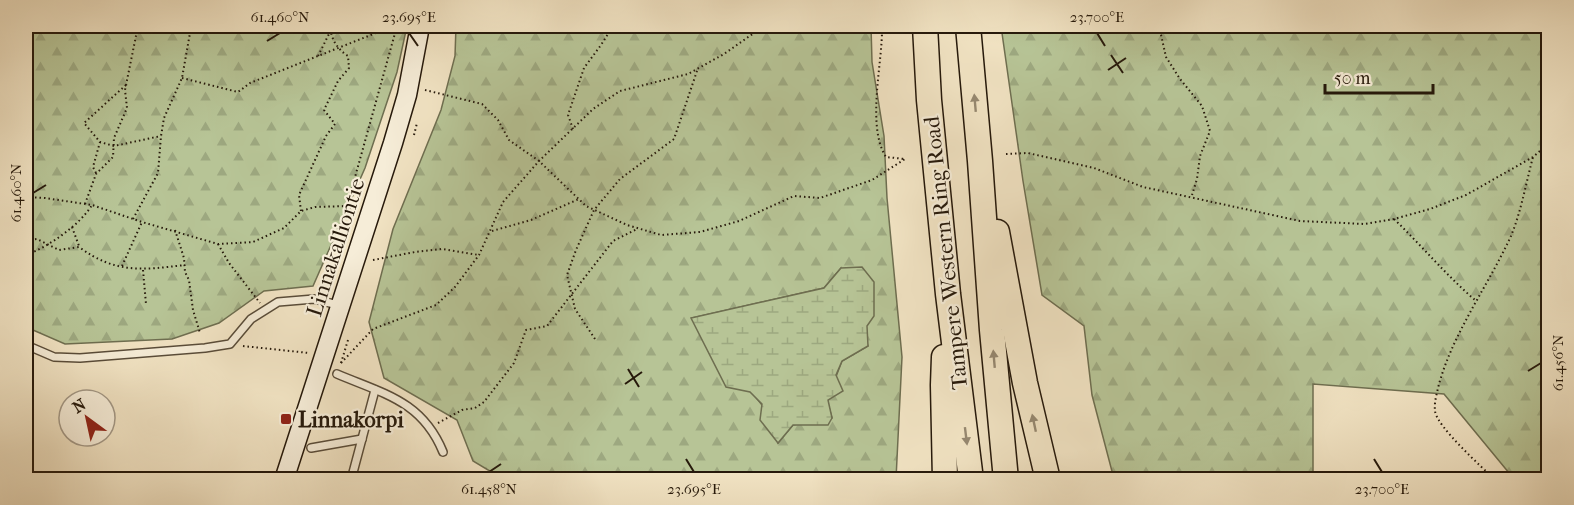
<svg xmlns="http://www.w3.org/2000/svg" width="1574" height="505" font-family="'IM FELL French Canon',serif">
	<defs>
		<pattern id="forest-firs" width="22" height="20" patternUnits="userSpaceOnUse" patternTransform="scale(1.5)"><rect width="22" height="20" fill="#b7c496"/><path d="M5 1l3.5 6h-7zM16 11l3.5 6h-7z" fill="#9da880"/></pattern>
		<pattern id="wetland-marsh" width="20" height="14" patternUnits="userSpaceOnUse" patternTransform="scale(1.5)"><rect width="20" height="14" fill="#b7c496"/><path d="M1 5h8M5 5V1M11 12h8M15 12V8" fill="none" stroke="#9da880"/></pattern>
	</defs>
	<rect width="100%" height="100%" fill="#f1e3c3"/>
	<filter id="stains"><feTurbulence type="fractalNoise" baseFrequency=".00333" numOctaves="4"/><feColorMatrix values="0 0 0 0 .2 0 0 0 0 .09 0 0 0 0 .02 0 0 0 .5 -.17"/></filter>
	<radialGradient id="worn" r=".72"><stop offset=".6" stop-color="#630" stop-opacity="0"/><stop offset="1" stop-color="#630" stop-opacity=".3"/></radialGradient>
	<!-- forest -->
	<g fill="url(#forest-firs)" stroke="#6e6e50" stroke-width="1.5" fill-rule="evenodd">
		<path d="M26,26h381l-10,46 -32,96 -52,118 -49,5 -45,32 -47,16 -107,5 -39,-17z"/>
		<path d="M456,26h415l1,36 12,74 3,62 15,159 -6,122h-393l-30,-18 -16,-41 -73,-42 -15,-56 24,-93 48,-119 14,-54zM841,268l27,78 -26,15 -15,39 5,18 -39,7 -15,18 -16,-38 -70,-87 132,-30z"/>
		<path d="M1001,26h547v356l-4,3 4,5v89h-34l-70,-85 -131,-10v95h-199l-22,-84 -8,-69 -42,-31 -19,-114z"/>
	</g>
	<!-- wetland -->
	<path fill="url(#wetland-marsh)" stroke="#6e6e50" stroke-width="1.5" d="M862,267l12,15v34l-7,10 1,20 -26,15 -6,14 7,16 -15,9 4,18 -4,7h-35l-15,18 -18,-23 2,-16 -12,-12 -24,-5 -35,-69 133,-30 17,-20z"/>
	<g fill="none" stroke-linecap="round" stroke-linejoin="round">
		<!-- lane casing -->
		<g stroke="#594c39" stroke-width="10">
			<g id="lane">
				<path d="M26,345l28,12 26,1 125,-10 25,-4 21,-25 27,-17 36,-3 24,6"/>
				<path d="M337,374c47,20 85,27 106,78"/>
				<path d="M311,448l51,-9"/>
				<path d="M351,480l24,-90"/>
			</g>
		</g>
		<!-- secondary casing -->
		<g stroke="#26190b" stroke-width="21">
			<path id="secondary" d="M284,480l109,-337 14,-48 13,-69"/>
		</g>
		<!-- highway casing -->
		<g stroke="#26190b" stroke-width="27">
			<g id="highway">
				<path d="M925,26l4,74 19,194 23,186"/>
				<path d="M968,26l12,135 12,169 14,150"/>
				<path d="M997,232l28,151 23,97"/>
				<path d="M944,357l-1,28 2,95"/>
			</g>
		</g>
		<!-- path -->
		<g stroke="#26190b" stroke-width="2" stroke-dasharray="1.5 3" stroke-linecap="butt">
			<path d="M882,26c1,36 -16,100 4,131l19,2"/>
			<path d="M1159,26l7,31 14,22 22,27 8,25 -10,25 -3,23 -5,16"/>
			<path d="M318,56l12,-24"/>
			<path d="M182,78l56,14 12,-9 141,-56 13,3"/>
			<path d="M126,85l-42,38 16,19 14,4 47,-10"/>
			<path d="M425,90l57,14 16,16 11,20 30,21 47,45 41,19 34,10 39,-3 39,-11 55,-25 26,2 52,-18 33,-21"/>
			<path d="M573,129l-5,-14 16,-47 17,-23 12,-19"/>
			<path d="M414,135l3,-12"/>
			<path d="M1006,154l22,-1 66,15 49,19 157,34 65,3 29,-5 36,-10 36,-14 67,-38 15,-13"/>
			<path d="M96,173l-3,-6 7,-25"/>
			<path d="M26,197l19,1 47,7 50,17 76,22 35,-2 31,-14 17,-17 14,-4 32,-1 6,4"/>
			<path d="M85,204l11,-30 17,-17 1,-19 13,-30 -2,-18 13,-64"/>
			<path d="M347,206l50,-180"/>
			<path d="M301,211l-2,-16 27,-59 9,-12 -11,-14 14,-29 11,-13 -1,-12c-11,-7 -17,-17 -18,-30"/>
			<path d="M133,219l25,-46 3,-37 3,-18 18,-40 8,-45 -3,-7"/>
			<path d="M1394,219c28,27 52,56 81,81"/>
			<path d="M72,227l7,19"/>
			<path d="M175,230l9,28 1,14 4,8 4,30 7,23"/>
			<path d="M492,231l39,-11 48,-21"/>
			<path d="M26,240l11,-1 22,11 20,-3c37,27 63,23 106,18"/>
			<path d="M218,244l11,19 31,40"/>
			<path d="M26,255c22,-8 54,-30 66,-50"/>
			<path d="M373,260l42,-8 27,-3 37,6"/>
			<path d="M122,266l20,-44"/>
			<path d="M143,270l3,34"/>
			<path d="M595,339l-20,-30 -8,-34 9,-25 18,-40 26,-31 54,-40 24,-71"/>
			<path d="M243,346l66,7"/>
			<path d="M341,363l32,-34 63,-24 19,-18 24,-32 24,-53 36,-41 54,-52 27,-18 68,-17 36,-20 30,-21 7,-7"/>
			<path d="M341,363l7,-23"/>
			<path d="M438,423l24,-13 13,-2 9,-6 30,-39 12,-33 21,-4 66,-85 24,-12"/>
			<path d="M1495,480c-13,-13 -58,-53 -60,-69 -1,-9 2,-18 4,-27 15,-53 49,-98 72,-148 10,-24 15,-53 22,-79"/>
		</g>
		<!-- lane -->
		<use href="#lane" stroke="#f6edd8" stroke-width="7"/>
		<!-- secondary -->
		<use href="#secondary" stroke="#f6edd8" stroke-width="18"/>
		<!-- highway -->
		<use href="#highway" stroke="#f1e3c3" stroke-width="24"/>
	</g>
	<!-- one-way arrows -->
	<defs><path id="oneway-solid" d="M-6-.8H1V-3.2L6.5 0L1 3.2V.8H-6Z" transform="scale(1.5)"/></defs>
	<g fill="#968870">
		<use href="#oneway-solid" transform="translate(975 103) rotate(-95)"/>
		<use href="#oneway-solid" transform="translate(994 359) rotate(-95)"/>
		<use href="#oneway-solid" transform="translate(1034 423) rotate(-102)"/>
		<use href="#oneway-solid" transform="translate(966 436) rotate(83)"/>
	</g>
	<!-- ticks -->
	<path fill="none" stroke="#26190b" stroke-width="2" d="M409,33l9,13M1097,33l8,13M267,41l13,-8M1111,55l12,18M1108,70l18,-12M33,193l13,-8M628,369l11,18M1528,371l13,-8M625,384l17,-12M686,459l8,13M1374,459l8,13M489,472l12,-8"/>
	<!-- markers -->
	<rect fill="#8f2418" stroke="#f6edd8" stroke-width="2" x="280" y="413" width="12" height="12" rx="3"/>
	<g text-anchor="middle" stroke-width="4.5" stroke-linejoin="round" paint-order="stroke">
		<!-- street labels -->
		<g font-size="22" fill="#26190b" stroke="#f6edd8">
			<text transform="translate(335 247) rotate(-72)" y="8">Linnakalliontie</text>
			<text transform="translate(945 253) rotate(-96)" y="8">Tampere Western Ring Road</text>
		</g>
		<!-- poi labels -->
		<g font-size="22" font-weight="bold" fill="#26190b" stroke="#f6edd8" text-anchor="start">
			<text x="298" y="427">Linnakorpi</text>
		</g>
	</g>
	<!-- margin -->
	<rect width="1574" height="505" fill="none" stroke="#f1e3c3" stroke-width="66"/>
	<!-- north arrow -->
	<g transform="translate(87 418) rotate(327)"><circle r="28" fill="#f6edd8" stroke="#a39886" stroke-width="1.5"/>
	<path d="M0-4.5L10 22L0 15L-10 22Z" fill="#8f2418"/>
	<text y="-9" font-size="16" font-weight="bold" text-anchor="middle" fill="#26190b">N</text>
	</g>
	<!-- scale -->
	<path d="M1325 84v9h108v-9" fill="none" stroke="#26190b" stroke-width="3"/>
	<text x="1334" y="84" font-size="18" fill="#26190b" stroke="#f6edd8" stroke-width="4.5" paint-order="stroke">50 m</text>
	<rect x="33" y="33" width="1508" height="439" fill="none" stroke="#26190b" stroke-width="2"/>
	<g font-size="15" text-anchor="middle" fill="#26190b">
		<text x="280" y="22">61.460°N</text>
		<text x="409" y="22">23.695°E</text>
		<text x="1097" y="22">23.700°E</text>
		<text transform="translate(16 193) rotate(-90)" y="5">61.460°N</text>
		<text transform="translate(1558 363) rotate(-90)" y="5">61.456°N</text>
		<text x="489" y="494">61.458°N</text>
		<text x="694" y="494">23.695°E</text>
		<text x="1382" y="494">23.700°E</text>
	</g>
	<rect width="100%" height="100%" filter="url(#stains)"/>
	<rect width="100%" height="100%" fill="url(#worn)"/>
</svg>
